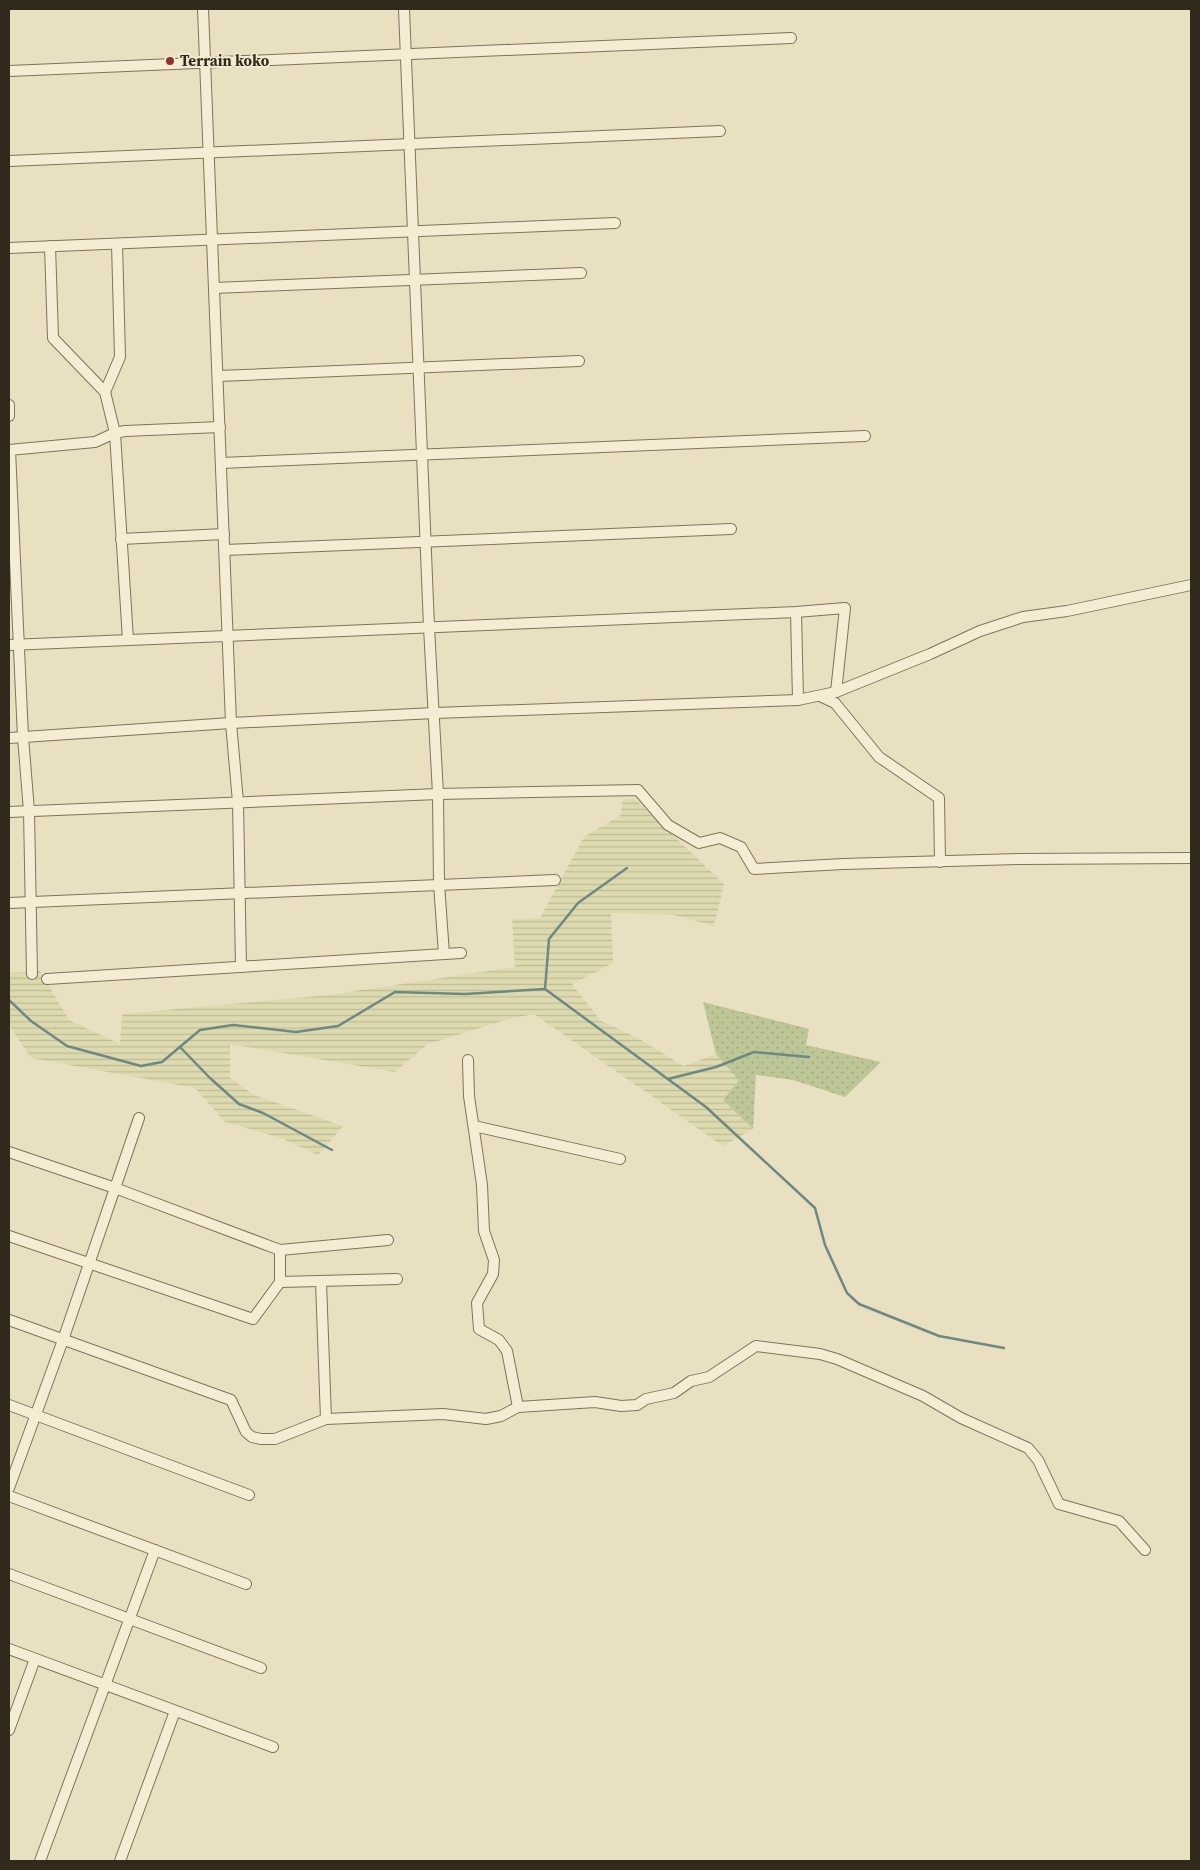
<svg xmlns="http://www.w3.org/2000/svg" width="1200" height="1870" font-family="'Source Serif 4',serif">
	<defs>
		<pattern id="farmland-rules" width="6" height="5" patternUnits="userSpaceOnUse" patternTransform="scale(1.25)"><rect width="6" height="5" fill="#dedaaf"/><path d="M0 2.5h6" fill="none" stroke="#bfbb96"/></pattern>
		<pattern id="grass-dots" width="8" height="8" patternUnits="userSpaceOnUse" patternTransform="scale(1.25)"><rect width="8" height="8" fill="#bdc696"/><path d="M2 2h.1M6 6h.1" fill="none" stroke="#a3aa81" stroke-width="1.8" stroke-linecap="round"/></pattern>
	</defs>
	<rect width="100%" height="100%" fill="#e9e0c1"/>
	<!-- farmland -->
	<path fill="url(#farmland-rules)" d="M634,798l90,86 -10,42 -40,-11 -63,-2 2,50 -41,21 29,37 35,16 48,29 32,-12 23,26 -16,20 30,29 -30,17 -189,-132 -25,5 -81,25 -33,28 -165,-28v34l24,17 89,31 -25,29 -37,-17 -56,-16 -30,-34 -164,-30 -22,-33v-52l31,-2 29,49 51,24 2,-30 206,-19 187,-28 -3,-48 28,-1 44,-81 37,-22 1,-15z"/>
	<!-- grass -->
	<path fill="url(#grass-dots)" d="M703,1002l106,27 -3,16 75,17 -36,35 -52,-17 -37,-5 -3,54 -30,-29 16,-20 -23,-26z"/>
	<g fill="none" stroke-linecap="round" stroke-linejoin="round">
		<!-- stream -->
		<g stroke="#6c8984" stroke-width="2.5">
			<path d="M545,989l4,-50 29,-36 49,-35"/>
			<path d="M9,1000l22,21 36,25 74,20 21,-4 38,-32 33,-5 63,7 42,-6 57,-34 70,2 80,-5 161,118 109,101 10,37 22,48 12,11 80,32 65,12"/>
			<path d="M180,1047l30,31 29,26 24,9 69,37"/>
			<path d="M668,1079l48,-12 38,-15 55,5"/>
		</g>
		<!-- street casing -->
		<g stroke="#81725a" stroke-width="12">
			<g id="street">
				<path d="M203,9l28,714 7,79 3,165"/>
				<path d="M404,9l25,618 9,167 1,90 5,70"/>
				<path d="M9,71l782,-33"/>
				<path d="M9,161l711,-30"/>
				<path d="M50,246l3,92 52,54 10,41 13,207"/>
				<path d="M9,248l606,-25"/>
				<path d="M214,288l367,-15"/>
				<path d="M218,376l361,-15"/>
				<path d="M105,392l15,-35 -3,-113"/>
				<path d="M9,405v11"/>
				<path d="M9,450l86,-8 20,-9 10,-2 95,-4"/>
				<path d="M10,450l13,287 6,74 3,163"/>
				<path d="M221,463l644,-27"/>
				<path d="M121,539l103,-5"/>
				<path d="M225,550l506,-21"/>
				<path d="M796,612l2,88"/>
				<path d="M9,645l787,-33 49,-4 -9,84"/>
				<path d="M820,696l15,7 44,54 60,41 1,64"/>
				<path d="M9,738l222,-15 204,-10 363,-13 38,-8 94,-38 50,-23 43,-14 44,-6 124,-26"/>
				<path d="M9,812l429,-18 200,-4 30,35 31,18 21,-5 21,9 13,22 89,-5 177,-5 171,-1"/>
				<path d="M9,903l546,-23"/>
				<path d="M47,979l414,-26"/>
				<path d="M468,1060l1,36 13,89 2,46 10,29 -1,14 -16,29 2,26 20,11 8,11 11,56"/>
				<path d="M474,1126l146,33"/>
				<path d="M9,1152l106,36 165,62 108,-10"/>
				<path d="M9,1236l244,83 27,-37v-32"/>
				<path d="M280,1282l117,-3"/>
				<path d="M321,1282l5,137"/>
				<path d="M9,1320l222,80 15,32 6,5 9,2h14l51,-20 117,-5 43,5 15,-3 17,-9 77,-5 26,4 16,-1 9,-6 28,-6 17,-12 18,-4 47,-31 64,8 17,5 86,37 38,22 67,30 10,12 21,44 60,17 26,29"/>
				<path d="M9,1405l240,90"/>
				<path d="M9,1488l54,-148 76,-222"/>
				<path d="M9,1496l237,88"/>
				<path d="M9,1574l252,94"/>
				<path d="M9,1649l264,98"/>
				<path d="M9,1730l26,-71"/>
				<path d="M40,1861l115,-311"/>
				<path d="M120,1861l55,-150"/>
			</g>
		</g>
		<!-- street -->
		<use href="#street" stroke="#f5edd3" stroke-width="10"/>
	</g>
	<!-- markers -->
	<circle fill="#8b3530" stroke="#f2ead0" stroke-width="2" cx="170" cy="61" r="5"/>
	<g text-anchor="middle" stroke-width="4" stroke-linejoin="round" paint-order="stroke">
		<!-- poi labels -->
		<g font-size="15" font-weight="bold" fill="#32291d" stroke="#f2ead0" text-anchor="start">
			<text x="180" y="66">Terrain koko</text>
		</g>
	</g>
	<!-- border -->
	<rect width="1200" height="1870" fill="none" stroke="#32291d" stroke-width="20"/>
</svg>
